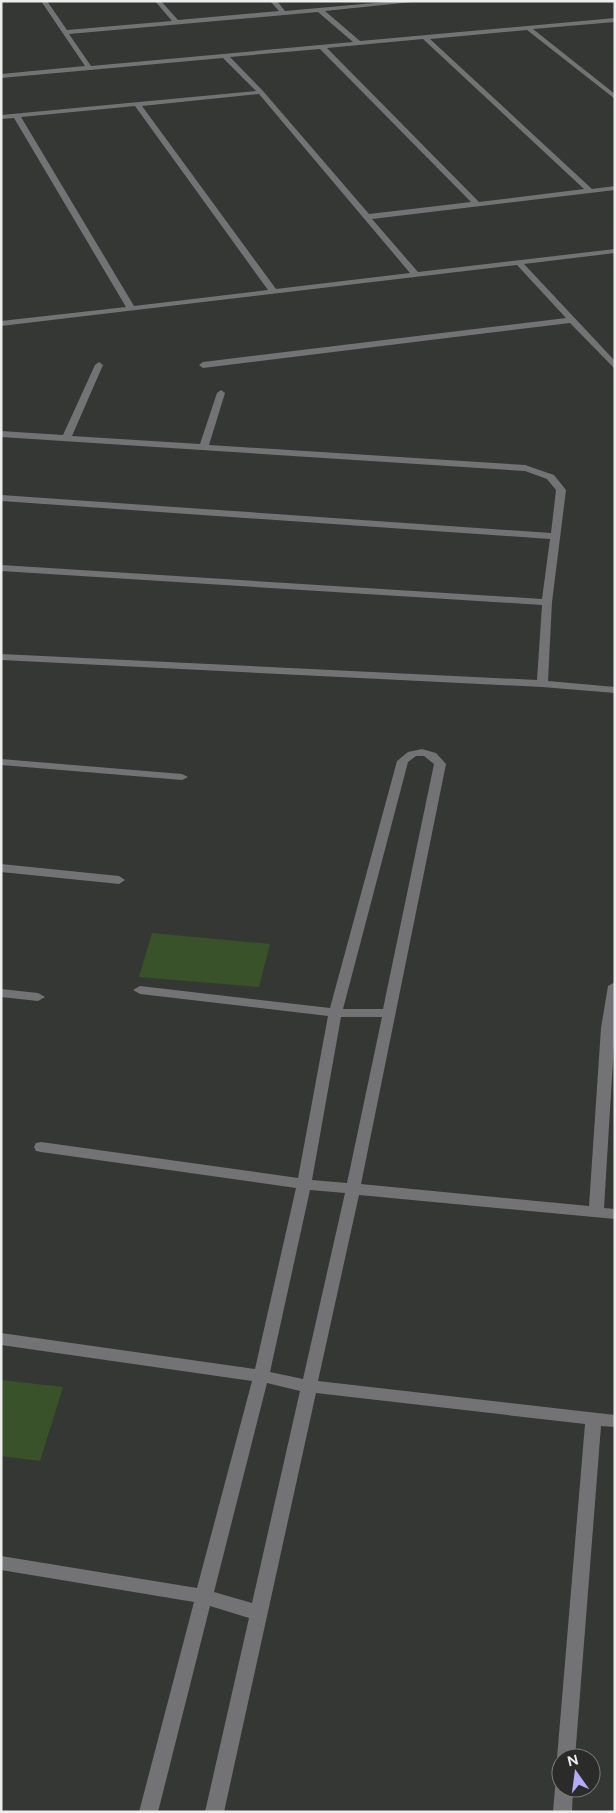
<svg xmlns="http://www.w3.org/2000/svg" width="616" height="1813" font-family="Figtree,sans-serif">
	<rect width="100%" height="100%" fill="#353734"/>
	<!-- building -->
	<g fill="#39522a">
		<path d="M152,933l118,11 -11,43 -120,-10z"/>
		<path d="M1,1380l62,7 -23,74 -39,-5z"/>
	</g>
	<g fill="none" stroke-linecap="round" stroke-linejoin="round">
		<!-- minor -->
		<g fill="#737274" fill-rule="evenodd">
			<path d="M41,1h6l20,29 105,-9 -17,-20h6l17,19 101,-9 -9,-10h7l8,10 111,-10h26l-97,10 35,30 255,-23v4l-82,7 82,65v5l-88,-69 -97,9 162,150 23,-3v4l-243,29 46,53 197,-23v4l-91,11 91,97v8l-45,-46 -367,45 -4,-3 4,-3 363,-44 -49,-53 -516,61v-5l125,-14 -112,-189 -13,1v-4l255,-24 -33,-33 -222,20v-4l84,-8zM318,12l35,30 -262,24 -22,-32zM423,39l161,150 -105,13 -152,-154zM320,49l151,153 -102,12 -106,-123 -33,-34zM259,94l151,179 -134,16 -134,-183zM135,106l133,184 -134,16 -113,-189z"/>
			<path d="M99,362l4,3 -31,71 128,8 17,-51 4,-3 4,3 -16,52 316,20 29,10 12,15 -14,112 -4,79 67,6v6l-73,-6 -541,-27v-6l536,26 5,-75 -541,-34v-6l541,34 8,-60 -549,-38v-6l550,38 5,-43 -9,-11 -22,-8 -524,-34v-6l62,4 32,-70z"/>
			<path d="M422,749l14,4 10,11 -85,420 228,22 12,-178 7,-42 7,-4v46l-11,180 11,1v10l-256,-24 -41,186 297,34v12l-14,-1 -26,332h-14v7l-4,-7 28,-334 -269,-31 -92,419h-19l44,-194 -39,-12 -52,206h-19l55,-210 -193,-32v-14l196,32 55,-207 -251,-36v-12l254,36 41,-181 -255,-36 -5,-1 -2,-4 2,-4 5,-1 257,36 30,-162 -188,-22 -7,-4 7,-4 190,22 67,-247 11,-9zM416,756h8l10,8 -51,245h-40l65,-247zM341,1017h41l-35,166 -35,-3zM310,1190l35,3 -42,186 -33,-7zM267,1383l33,8 -48,212 -38,-11z"/>
			<path d="M1,759l181,15 6,3 -6,3 -181,-15z"/>
			<path d="M1,864l118,12 6,4 -6,4 -118,-12z"/>
			<path d="M1,989l37,4 7,4 -7,4 -37,-4z"/>
			<path d="M561,1780v8h12l-1,24h-19l2,-24 2,-6z"/>
		</g>
	</g>
	<!-- border -->
	<rect width="616" height="1813" fill="none" stroke="#ecedec" stroke-width="5"/>
	<!-- north arrow -->
	<g transform="translate(576 1773) rotate(346)"><circle r="24" fill="#2b2c2a" stroke="#787978"/>
	<path d="M0-4L9 19L0 12L-9 19Z" fill="#b4acf9"/>
	<text y="-8" font-size="14" font-weight="bold" text-anchor="middle" fill="#ecedec">N</text>
	</g>
</svg>
